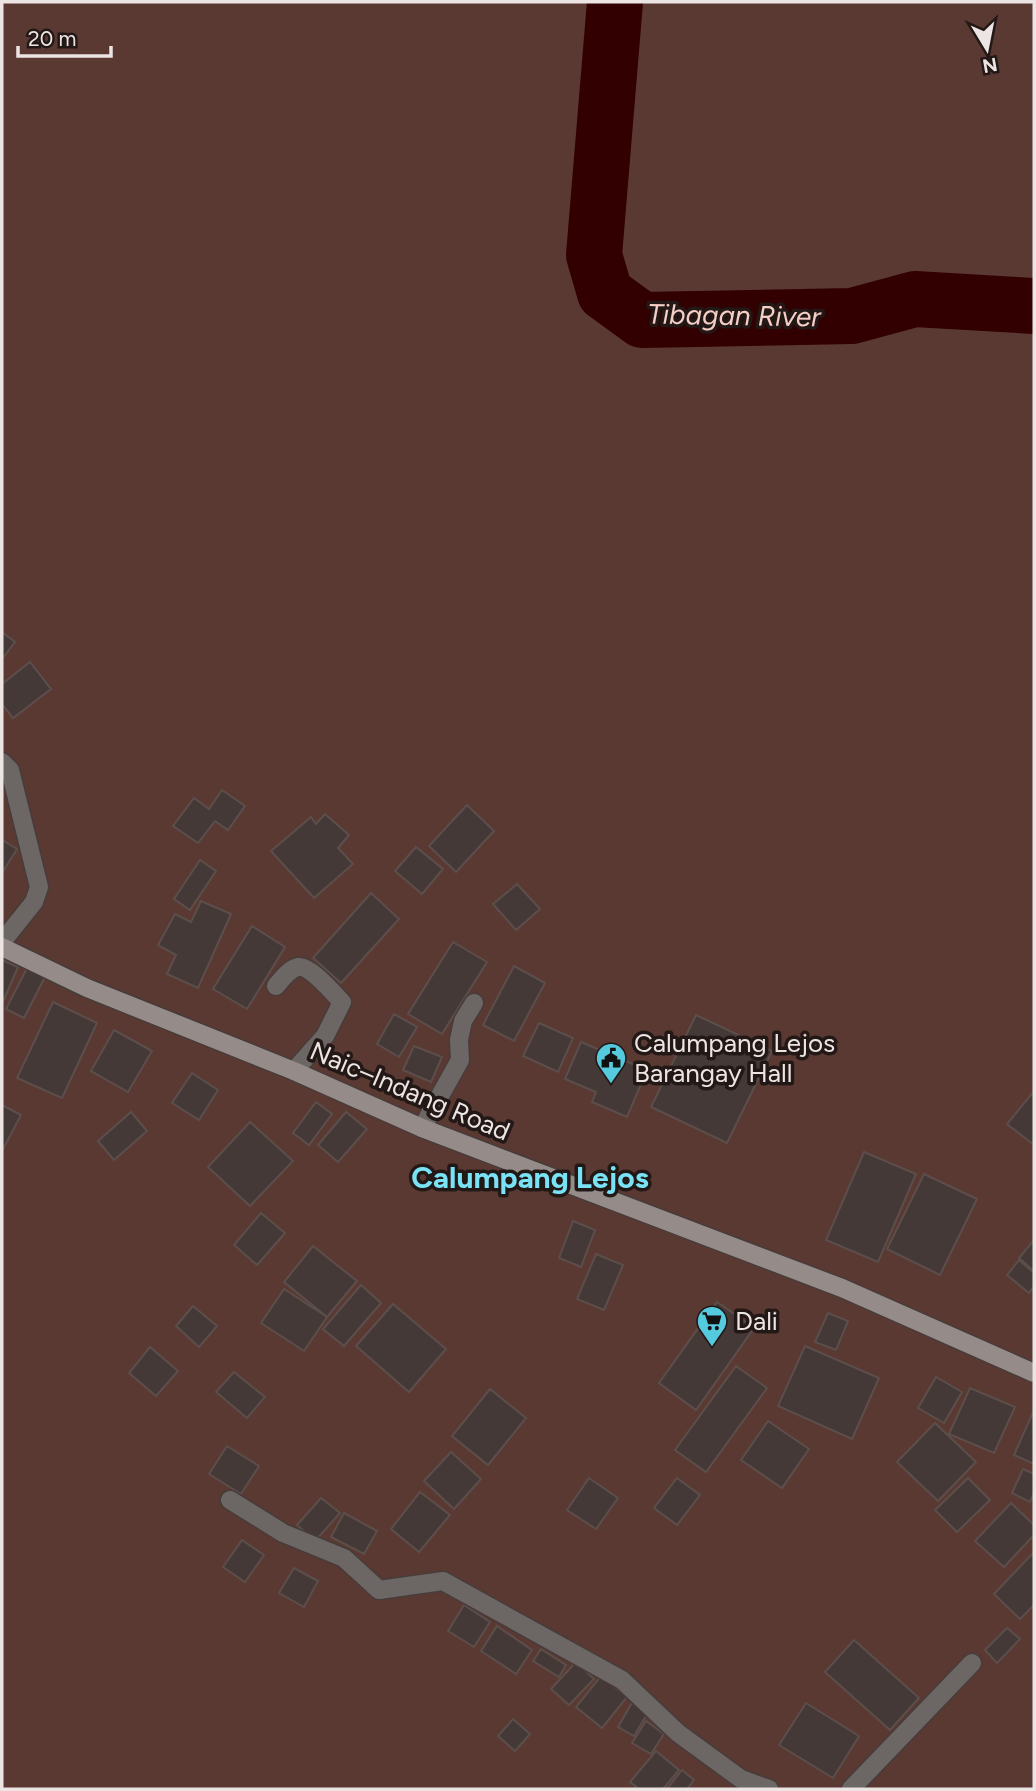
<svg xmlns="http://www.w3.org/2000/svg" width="1036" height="1791" font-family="Figtree,sans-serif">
	<rect width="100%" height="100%" fill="#2c211f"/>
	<!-- green -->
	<rect fill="#5b3933" x="2" y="2" width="1032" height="1787"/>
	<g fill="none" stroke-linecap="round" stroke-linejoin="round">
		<!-- river -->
		<path stroke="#320000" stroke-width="56" d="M615,2l-21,253 11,38 37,27 210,-4 63,-17 119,7"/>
	</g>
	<!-- building -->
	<g fill="#453937" stroke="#5b4e4b" stroke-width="2">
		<path d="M2,632l13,10 -13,17z"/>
		<path d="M30,662l21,27 -38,29 -11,-14v-20z"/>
		<path d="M222,790l23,16 -17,24 -13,-9 -17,22 -25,-17 21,-28 15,11z"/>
		<path d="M467,805l27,26 -38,41 -27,-26z"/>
		<path d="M325,814l24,21 -11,13 15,16 -39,34 -43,-47 40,-34 5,7z"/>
		<path d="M2,840l15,9 -15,24z"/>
		<path d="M416,847l27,22 -21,25 -27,-23z"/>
		<path d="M200,860l16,11 -26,39 -16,-11z"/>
		<path d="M517,884l23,25 -24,21 -23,-26z"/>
		<path d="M371,893l28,26 -58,64 -28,-25z"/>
		<path d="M201,901l30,13 -33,74 -31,-14 9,-19 -18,-10 17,-31 16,8z"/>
		<path d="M252,926l33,21 -38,62 -34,-20z"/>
		<path d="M453,942l34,20 -45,72 -34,-20z"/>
		<path d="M2,960l16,7 -16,37z"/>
		<path d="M514,966l31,17 -31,58 -31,-16z"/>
		<path d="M27,968l18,9 -21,41 -18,-9z"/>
		<path d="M53,1002l44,21 -35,75 -45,-20z"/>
		<path d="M394,1014l23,13 -18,30 -22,-13z"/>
		<path d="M696,1015l76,36 -45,92 -76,-36z"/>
		<path d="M539,1023l34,15 -15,34 -35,-16z"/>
		<path d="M114,1030l38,21 -24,41 -37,-21z"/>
		<path d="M581,1042l66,28 -20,47 -35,-15 4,-10 -31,-13z"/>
		<path d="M414,1046l28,11 -11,25 -28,-12z"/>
		<path d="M192,1073l26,17 -19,30 -27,-17z"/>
		<path d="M1034,1091v54l-27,-21z"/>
		<path d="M316,1102l16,12 -23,31 -16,-12z"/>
		<path d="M2,1105l19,10 -19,36z"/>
		<path d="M131,1112l16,19 -33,29 -16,-19z"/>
		<path d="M346,1112l21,17 -29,33 -20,-17z"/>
		<path d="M250,1122l43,39 -43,45 -42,-39z"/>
		<path d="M864,1152l52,22 -38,88 -52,-22z"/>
		<path d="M924,1174l53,25 -37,76 -53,-26z"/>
		<path d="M261,1213l24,20 -28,32 -23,-20z"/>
		<path d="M573,1221l22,9 -14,37 -22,-9z"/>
		<path d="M1034,1240v31l-15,-13z"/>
		<path d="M313,1246l44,35 -30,36 -43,-35z"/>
		<path d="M596,1254l27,11 -19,45 -27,-11z"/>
		<path d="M1019,1260l15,13v13l-5,7 -22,-18z"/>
		<path d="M361,1285l20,18 -37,43 -21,-17z"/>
		<path d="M284,1289l43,28 -23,34 -43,-28z"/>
		<path d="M717,1302l37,26 -58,82 -37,-27z"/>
		<path d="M393,1304l53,45 -37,43 -53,-46z"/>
		<path d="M193,1306l24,20 -18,21 -23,-21z"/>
		<path d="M828,1313l20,8 -12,29 -21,-8z"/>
		<path d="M805,1346l74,32 -27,61 -74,-33z"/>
		<path d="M150,1347l28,24 -22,25 -27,-23z"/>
		<path d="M736,1366l31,22 -61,84 -31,-22z"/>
		<path d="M234,1372l31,25 -18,21 -31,-26z"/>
		<path d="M936,1377l26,15 -18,31 -26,-15z"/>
		<path d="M970,1388l45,19 -21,46 -45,-19z"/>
		<path d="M490,1389l36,29 -38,47 -36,-29z"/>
		<path d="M1034,1410v54l-20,-9z"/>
		<path d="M768,1421l41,28 -27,39 -41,-28z"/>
		<path d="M935,1423l41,39 -38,39 -41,-39z"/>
		<path d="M227,1446l32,20 -18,28 -32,-20z"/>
		<path d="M451,1452l30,27 -27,30 -30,-28z"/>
		<path d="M1023,1469l11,5v19l-4,9 -18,-9z"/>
		<path d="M589,1478l29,20 -22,31 -29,-19z"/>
		<path d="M677,1478l23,17 -23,30 -23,-17z"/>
		<path d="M968,1478l22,22 -33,32 -22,-22z"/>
		<path d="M420,1492l30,23 -31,37 -28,-23z"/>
		<path d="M321,1498l19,15 -25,28 -18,-16z"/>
		<path d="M1011,1503l23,22v10l-30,32 -29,-26z"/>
		<path d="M344,1513l33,18 -13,23 -33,-17z"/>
		<path d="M242,1540l22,15 -19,27 -22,-15z"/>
		<path d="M1034,1552v53l-14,14 -26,-25z"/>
		<path d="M294,1568l24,13 -14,26 -25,-14z"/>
		<path d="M464,1605l26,17 -16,25 -26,-16z"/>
		<path d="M497,1626l35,24 -16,24 -35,-23z"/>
		<path d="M1007,1628l13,11 -23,24 -12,-13z"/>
		<path d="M854,1640l65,58 -29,32 -65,-58z"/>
		<path d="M541,1649l25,16 -7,12 -26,-16z"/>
		<path d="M576,1662l18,17 -25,26 -18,-16z"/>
		<path d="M601,1676l26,21 -25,31 -26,-21z"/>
		<path d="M633,1701l16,10 -15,25 -16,-9z"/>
		<path d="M806,1703l53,33 -26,42 -54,-33z"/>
		<path d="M513,1719l17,15 -15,17 -17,-15z"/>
		<path d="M646,1721l18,13 -13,20 -19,-11z"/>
		<path d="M656,1751l23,19 -16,19h-24l-9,-7z"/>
		<path d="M682,1770l12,10 -7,9h-20z"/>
	</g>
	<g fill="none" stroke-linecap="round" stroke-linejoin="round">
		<!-- lane casing -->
		<g stroke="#473c3a" stroke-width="21">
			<g id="lane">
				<path d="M276,986c5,-6 13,-17 22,-19 12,-2 36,27 44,35l-17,34 -31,35"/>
				<path d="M422,1128l38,-68 -1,-20 4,-19 11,-18"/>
			</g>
		</g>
		<!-- street casing -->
		<g stroke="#473c3a" stroke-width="21">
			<g id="street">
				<path d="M2,762l8,8 29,117 -5,15 -32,40"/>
				<path d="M230,1500l53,33 61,25 35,32 64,-9 179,99 56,53 63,46 28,10"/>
				<path d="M851,1789l121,-126"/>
			</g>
		</g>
		<!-- secondary casing -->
		<g stroke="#473c3a" stroke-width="21">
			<path id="secondary" d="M2,947l85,41 207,83 128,57 420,160 192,85"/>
		</g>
		<!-- lane -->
		<use href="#lane" stroke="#6c6665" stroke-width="18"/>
		<!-- street -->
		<use href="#street" stroke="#6c6665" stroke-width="18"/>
		<!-- secondary -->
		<use href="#secondary" stroke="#958b89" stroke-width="18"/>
	</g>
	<!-- icons -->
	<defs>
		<g id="civic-pin" transform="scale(1.575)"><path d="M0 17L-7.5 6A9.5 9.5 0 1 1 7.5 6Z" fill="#55cade" stroke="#221816"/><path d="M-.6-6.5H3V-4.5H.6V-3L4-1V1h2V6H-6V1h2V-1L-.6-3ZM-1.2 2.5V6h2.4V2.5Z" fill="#111"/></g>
		<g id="supermarket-pin" transform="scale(1.575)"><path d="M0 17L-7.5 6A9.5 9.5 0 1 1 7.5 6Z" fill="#55cade" stroke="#221816"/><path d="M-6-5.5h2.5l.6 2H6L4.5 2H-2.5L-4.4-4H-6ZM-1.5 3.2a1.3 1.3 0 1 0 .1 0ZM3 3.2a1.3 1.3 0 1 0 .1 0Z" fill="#111"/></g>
	</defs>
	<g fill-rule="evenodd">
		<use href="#civic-pin" x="611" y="1058"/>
		<use href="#supermarket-pin" x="712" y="1321"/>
	</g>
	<g text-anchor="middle" stroke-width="7" stroke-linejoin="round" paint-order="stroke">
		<!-- poi labels -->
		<g font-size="26" fill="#ede5e3" stroke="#221816" text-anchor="start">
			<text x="634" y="1052">Calumpang Lejos<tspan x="634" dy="30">Barangay Hall</tspan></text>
			<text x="735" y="1330">Dali</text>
		</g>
		<!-- street labels -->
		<g font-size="26" fill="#ede5e3" stroke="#221816">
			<text transform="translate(410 1091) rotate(23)" y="9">Naic–Indang Road</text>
		</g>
		<!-- water labels -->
		<g font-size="28" font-style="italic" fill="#f5cec6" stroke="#221816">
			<text transform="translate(734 315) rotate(1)" y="10">Tibagan River</text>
		</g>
		<!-- quarter labels -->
		<g font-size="30" font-weight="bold" fill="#7ae2f5" stroke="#221816">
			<text x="530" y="1188">Calumpang Lejos</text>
		</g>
	</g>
	<!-- border -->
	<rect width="1036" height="1791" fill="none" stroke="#ede5e3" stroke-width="7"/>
	<!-- north arrow -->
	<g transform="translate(987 49) rotate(170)" stroke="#221816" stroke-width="5" paint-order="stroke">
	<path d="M0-5L12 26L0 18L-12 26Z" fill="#ede5e3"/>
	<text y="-10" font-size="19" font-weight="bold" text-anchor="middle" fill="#ede5e3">N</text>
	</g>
	<!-- scale -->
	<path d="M18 46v10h93v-10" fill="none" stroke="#ede5e3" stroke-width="3.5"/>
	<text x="28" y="46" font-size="21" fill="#ede5e3" stroke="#221816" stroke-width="5" paint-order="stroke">20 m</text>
</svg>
